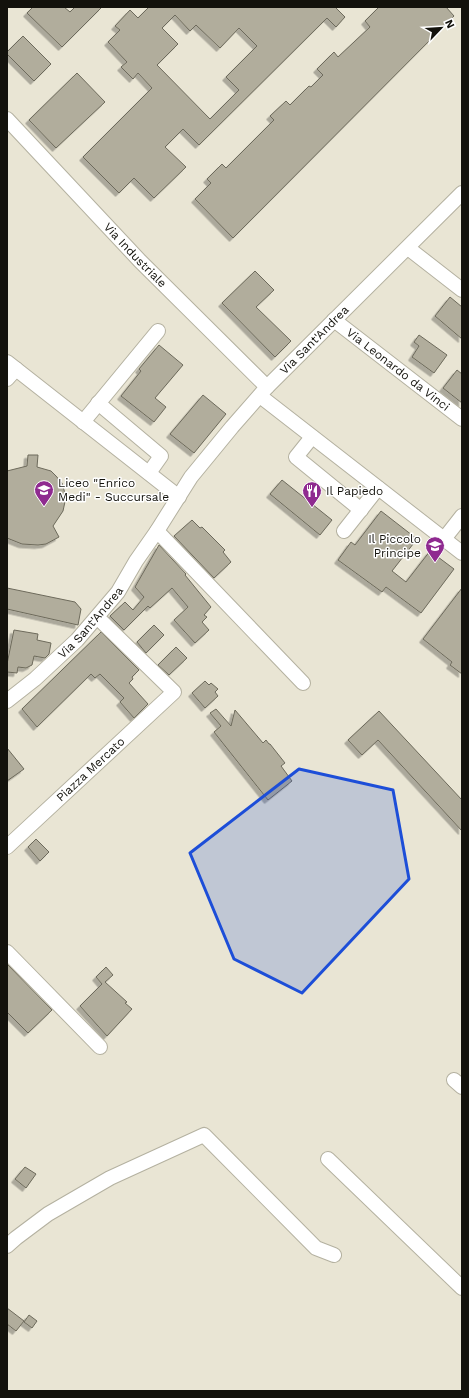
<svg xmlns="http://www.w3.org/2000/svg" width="469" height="1398" font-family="'Work Sans',sans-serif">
	<defs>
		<filter id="shadow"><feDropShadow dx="-3.5" dy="3.5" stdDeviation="0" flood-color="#0004"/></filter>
	</defs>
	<rect width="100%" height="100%" fill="#e9e5d4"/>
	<!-- building -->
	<g fill="#b1ad9c" stroke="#6d6a5b" fill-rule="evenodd" filter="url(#shadow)">
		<path d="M33,7h31l6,5 5,-5h27l-40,40 -35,-34z"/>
		<path d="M149,7h186l10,10 -9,10 -9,-9 -128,127 -16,-16 -18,18 21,20 -32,31 -20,-20 -15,15 -36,-36 69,-69 -14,-15 -5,6 -12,-12 6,-5 -19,-20 12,-12 -5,-4 15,-16 8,8zM175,15l15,16 6,-6 24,23 19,-20 18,18 -31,31 13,13 -29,29 -53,-54 21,-21 -16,-16z"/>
		<path d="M379,7h67l8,9 -221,222 -38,-39 16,-16 -4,-4 15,-15 4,4 48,-48 -4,-4 16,-15 4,4 19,-19 2,1 12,-12 -6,-6 17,-17 4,5 32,-30 -5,-6z"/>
		<path d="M23,36l28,28 -17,17 -27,-27v-2z"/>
		<path d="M77,73l28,29 -49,46 -27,-28z"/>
		<path d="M255,271l19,19 -18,17 35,34 -16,16 -53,-54z"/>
		<path d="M450,297l12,10v32l-27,-23z"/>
		<path d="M419,335l28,20 -13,18 -22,-16 7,-11 -5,-4z"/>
		<path d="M159,345l24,20 -28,33 11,9 -12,15 -33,-26 20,-25 -2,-2z"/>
		<path d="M457,370l5,4v29l-19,-15z"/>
		<path d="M203,395l23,19 -32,39 -24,-19z"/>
		<path d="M28,455h10l-1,12 14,4 5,5 6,7 4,14 -3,14 -10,15 6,11 -13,7 -8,1 -16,-1 -15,-6v-67l20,-5z"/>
		<path d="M282,480l50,40 -12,15 -50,-41z"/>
		<path d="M381,511l36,28 -25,32 14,11 24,-31 24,18 -33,44 -35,-26 -4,5 -44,-32 13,-18 4,3z"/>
		<path d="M192,520l8,8 2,-1 23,23 -2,2 8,10 -17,16 -40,-42z"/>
		<path d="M159,545l27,29 -1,1 26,32 -7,8 3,2 -5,5 7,8 -14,13 -21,-23 14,-13 -16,-19 -22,20 -2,-2 -24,24 -14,-14 15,-14 8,8 11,-13 -9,-10z"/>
		<path d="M7,588l68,14 6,7 -3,16 -71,-16z"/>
		<path d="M462,588v86l-12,-9 2,-3 -29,-23z"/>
		<path d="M154,625l10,10 -18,18 -9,-11z"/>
		<path d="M14,630l24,4 -1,6 14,3 -2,11 -4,4 -11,-2 -2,9 -6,3 -8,-1 -1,6 -10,-1v-8z"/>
		<path d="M101,632l38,38 -7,7 1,2 -4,4 19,21 -14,14 -14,-16 4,-4 -24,-24 -5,4 -4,-4 -54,53 -15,-18z"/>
		<path d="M176,647l11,11 -18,17 -11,-10z"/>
		<path d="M205,681l4,4 2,-2 7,6 -3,3 3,4 -13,12 -13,-15z"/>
		<path d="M216,709l15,17 4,-16 28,33 3,-3 3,4h1l15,19 -4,3 11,15 -24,19 -54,-68 7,-6 -11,-13z"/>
		<path d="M379,711l83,89v31l-84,-91 -16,15 -14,-15z"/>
		<path d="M7,748l17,21 -17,12z"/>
		<path d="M36,839l13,13 -9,9 -12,-14z"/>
		<path d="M7,964l45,46 -24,23 -21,-21z"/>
		<path d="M106,967l7,8 -8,7 22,20 -2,1 7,6 -25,27 -27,-30 22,-22 -6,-7z"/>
		<path d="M25,1167l11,7 -10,14 -11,-9z"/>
		<path d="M7,1308l17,13 -8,10 -9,-7z"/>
		<path d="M29,1315l8,6 -5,7 -8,-6z"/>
	</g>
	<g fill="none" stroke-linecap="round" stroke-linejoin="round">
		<!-- minor casing -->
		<g stroke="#b4b1a0" stroke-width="16">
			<g id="minor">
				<path id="s1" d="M7,119l133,142 127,126"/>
				<path d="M408,248l54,42"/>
				<path id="s2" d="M334,320l128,99"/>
				<path d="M7,362l172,135"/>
				<path d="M7,379l9,-10"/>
				<path d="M260,396l202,157"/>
				<path d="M98,403l63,53 -12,17"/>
				<path d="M83,422l75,-91"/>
				<path d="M312,437l-16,20 65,53"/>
				<path d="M157,531l146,152"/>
				<path d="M344,531l34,-43"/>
				<path d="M444,539l18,-23"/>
				<path id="s3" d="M7,701l28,-22 42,-39 41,-48 18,-31 21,-30 34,-54 41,-50 35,-40 195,-194"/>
				<path id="s4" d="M7,847l167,-155 -77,-75"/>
				<path d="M7,952l93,95"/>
				<path d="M454,1080l8,7"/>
				<path d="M328,1159l134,129"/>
				<path d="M7,1246l9,-8 32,-24 62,-36 94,-43 112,113 18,7"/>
			</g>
		</g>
		<!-- minor -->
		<use href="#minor" stroke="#fff" stroke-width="14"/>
	</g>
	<!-- marked area -->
	<path fill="#1d4ed8" fill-opacity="0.2" stroke="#1d4ed8" stroke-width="3" stroke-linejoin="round" d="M299,769l94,21 16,89 -107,114 -68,-34 -44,-106z"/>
	<!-- icons -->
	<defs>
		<g id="school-pin" transform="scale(1)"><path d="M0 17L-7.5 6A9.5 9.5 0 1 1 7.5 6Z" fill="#8f2a90" stroke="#fff"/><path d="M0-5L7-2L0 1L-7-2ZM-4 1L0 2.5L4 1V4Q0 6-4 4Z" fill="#fff"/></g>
		<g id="restaurant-pin" transform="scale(1)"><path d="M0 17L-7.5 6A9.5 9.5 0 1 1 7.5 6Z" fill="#8f2a90" stroke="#fff"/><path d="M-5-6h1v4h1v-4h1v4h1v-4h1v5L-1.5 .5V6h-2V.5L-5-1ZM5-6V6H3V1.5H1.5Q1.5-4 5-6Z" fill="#fff"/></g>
	</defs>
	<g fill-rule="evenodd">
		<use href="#school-pin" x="44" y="490"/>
		<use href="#restaurant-pin" x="312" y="491"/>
		<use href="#school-pin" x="435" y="546"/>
	</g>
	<g text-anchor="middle" stroke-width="3" stroke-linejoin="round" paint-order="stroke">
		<!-- street labels -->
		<g font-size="12" fill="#13120c" stroke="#fff">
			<text dy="4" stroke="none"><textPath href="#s1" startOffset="187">Via Industriale</textPath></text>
			<text dy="4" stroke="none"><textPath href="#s3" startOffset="477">Via Sant'Andrea</textPath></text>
			<text dy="4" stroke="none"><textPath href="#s2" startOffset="81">Via Leonardo da Vinci</textPath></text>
			<text dy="4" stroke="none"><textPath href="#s3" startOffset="115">Via Sant'Andrea</textPath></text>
			<text dy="4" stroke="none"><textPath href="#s4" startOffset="114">Piazza Mercato</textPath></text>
		</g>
		<!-- poi labels -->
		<g font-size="12" fill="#13120c" stroke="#fff" text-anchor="start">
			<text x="58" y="487">Liceo "Enrico<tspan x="58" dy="14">Medi" - Succursale</tspan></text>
			<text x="326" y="495">Il Papiedo</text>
			<text x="421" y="543" text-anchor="end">Il Piccolo<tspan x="421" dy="14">Principe</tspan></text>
		</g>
	</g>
	<!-- border -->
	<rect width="469" height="1398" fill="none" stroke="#13120c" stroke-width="16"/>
	<!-- north arrow -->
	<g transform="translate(441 28) rotate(65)" stroke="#ffffff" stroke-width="3" paint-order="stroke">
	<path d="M0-3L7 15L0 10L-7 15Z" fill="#13120c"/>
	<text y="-6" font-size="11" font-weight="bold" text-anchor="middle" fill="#13120c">N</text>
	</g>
</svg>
